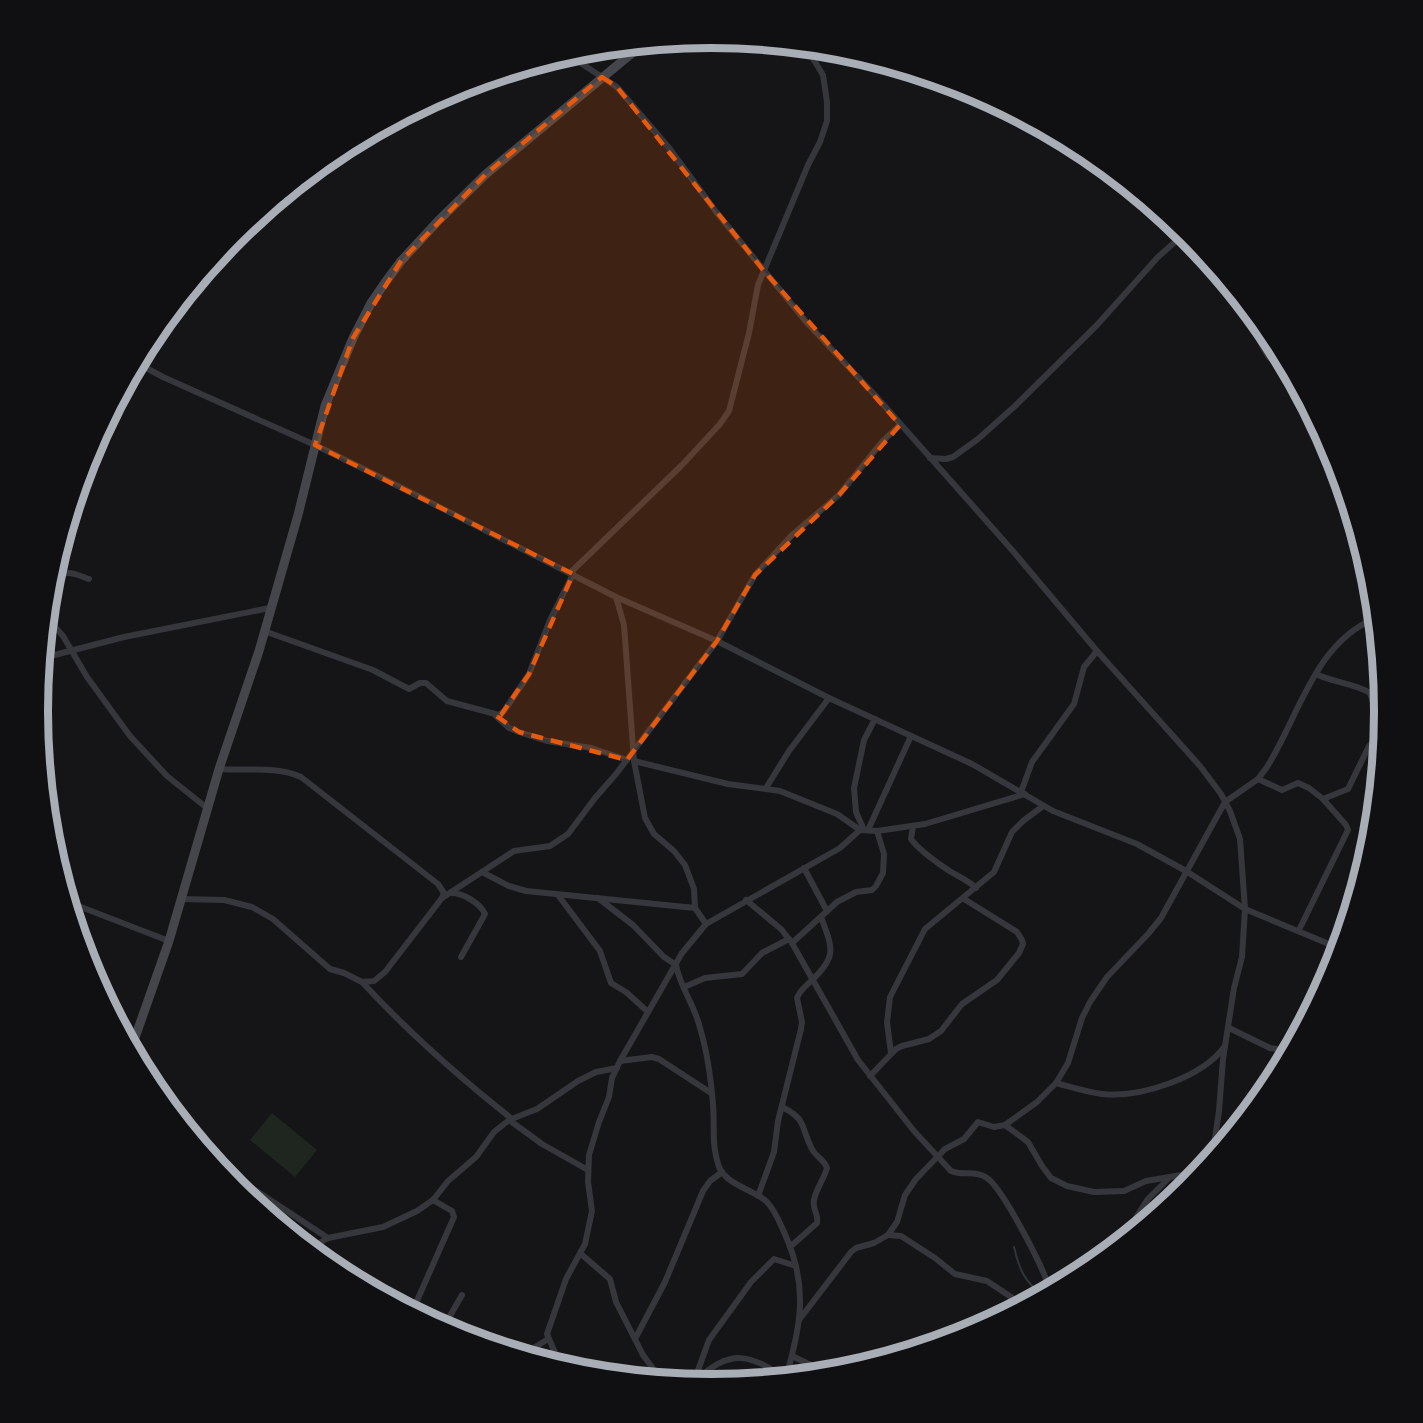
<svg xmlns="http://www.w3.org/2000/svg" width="1423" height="1423" font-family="Jost,sans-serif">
	<rect width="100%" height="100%" fill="#151517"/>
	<!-- green -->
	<path fill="#1f2620" d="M272,1113l45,37 -22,27 -45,-37z"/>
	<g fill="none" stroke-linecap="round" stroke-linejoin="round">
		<!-- stream -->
		<path stroke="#2e363c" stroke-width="2" d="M1014,1247c5,21 10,35 29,48"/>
		<!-- street -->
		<g stroke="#36373c" stroke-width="6">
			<path d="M567,54l50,33 53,62 47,64 91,111 66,70 138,156 85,101 103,115 21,28 9,17 10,28 5,70 -3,48 -8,31 -11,71 -4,52 -5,34 -5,11 -8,10 -14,8 -41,7 -22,10 -30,1 -27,-6 -16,-8 -9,-12 -14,-24 -23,-17"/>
			<path d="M1248,308l12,34 8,14 28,26"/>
			<path d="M137,363l26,14 152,68 87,43 214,109 101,44 112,57 143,66 81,47 84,33 49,27 59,38 96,40"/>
			<path d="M930,458l16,1 7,-2 25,-18 37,-33 82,-81 61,-68 27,-24"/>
			<path d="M1366,557l2,21 5,9"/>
			<path d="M570,573l112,-108 38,-41 9,-13 20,-78 9,-48 50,-120 12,-23 7,-21v-19l-4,-27 -17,-28"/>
			<path d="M50,589c14,-21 17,-18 39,-10"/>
			<path d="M616,597l8,28 10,136 11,57 9,16 20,17 11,14 9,24 1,19 11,16"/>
			<path d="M47,618l16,18 24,41 43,59 37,40 40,32"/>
			<path d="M264,631l109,39 36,19 11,-6h6l21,18 52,14 5,-4 25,-37 21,-54 23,-46"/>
			<path d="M43,658l81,-21 146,-29"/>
			<path d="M1316,674c18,9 39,9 54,19l8,23 3,19"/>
			<path d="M495,715l14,13 10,4 28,9 44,7 36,12"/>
			<path d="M634,761l94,23 52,7 57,23 23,16"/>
			<path d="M1258,779l24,11 16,-7 11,5 14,11"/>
			<path d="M766,788l23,-37 40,-53"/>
			<path d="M1021,792l11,-30 42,-58 10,-37 13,-16"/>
			<path d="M913,826l-2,13c8,11 25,23 37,31 9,6 20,10 28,18"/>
			<path d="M864,830l-8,-18 -2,-24 10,-48 11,-21"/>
			<path d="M868,830l43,-94"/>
			<path d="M804,868l23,43"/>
			<path d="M482,872l27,14 17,5 169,17"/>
			<path d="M451,893c12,0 29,10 34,21l-24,43"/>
			<path d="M558,895l42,56 11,32 15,9 22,20"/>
			<path d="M442,898l72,-47 36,-5 18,-12 27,-36 21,-24 101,-133 38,-66 37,-40 47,-40 43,-53 18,-17"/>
			<path d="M598,898l35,27 31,32 12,8c4,22 19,41 24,63 7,23 11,52 13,76 2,22 -2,41 6,63 8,18 33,22 47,34 9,9 13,20 18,31 25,55 17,90 2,146"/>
			<path d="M181,899l43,1 28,7 21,12 57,50 14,4 18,9 12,-1 11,-9 57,-74 2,-5 -6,-9 -137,-107c-25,-11 -55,-6 -82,-8"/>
			<path d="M746,900l35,29 11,14 66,117 56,71 37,40c11,5 25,-1 36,7 16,11 58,92 63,113"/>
			<path d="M68,902l101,39"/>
			<path d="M1299,930l49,-100 -2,-5 -23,-26 25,-10 21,-43 14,-14"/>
			<path d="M792,943l45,-41 19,-10 16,-2 4,-4 7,-13 1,-19 -7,-23"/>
			<path d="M362,982c46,50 97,95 150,137"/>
			<path d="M684,987l21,-9 37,-4 20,-21 27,-14"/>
			<path d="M1229,1028l41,20 20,3"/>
			<path d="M891,1053l-4,-31 3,-25 35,-68 69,-57 18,-40 11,-11 20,-15"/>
			<path d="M620,1061l32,-4 7,2 52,34"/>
			<path d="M870,1076l26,-27 6,-3 27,-7 12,-8 21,-27 35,-24 22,-27 4,-9 -1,-4 -5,-8 -53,-33"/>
			<path d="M1056,1083c15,4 30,9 46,11 38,4 100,-16 123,-48"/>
			<path d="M782,1107c26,13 18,20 30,42 4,8 12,10 15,19 -3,11 -11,21 -13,32 -2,9 5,15 3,23l-27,24"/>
			<path d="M509,1120l33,24 46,26"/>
			<path d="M214,1163l114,75"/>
			<path d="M758,1196l16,-44 4,-31 23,-92 1,-7 -5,-24c3,-8 9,-12 15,-18 26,-24 20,-33 9,-63"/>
			<path d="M888,1235l13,1 34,22 20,16 32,7 36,24"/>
			<path d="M1119,1244l29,-45 21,-21"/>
			<path d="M309,1249l19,-11 55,-11 34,-16 16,-11 15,-19 28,-24 18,-25 15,-12 28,-11 41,-28 18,-9 21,-4"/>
			<path d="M581,1254l29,25 6,23 27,53 11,15 14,11"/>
			<path d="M412,1312l42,-95 -2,-6 -19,-11"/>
			<path d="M799,1320l52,-68 5,-4 18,-5 14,-8 9,-13 8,-27 11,-16 29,-30 19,-10 14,-17 16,5 11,-2 32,-23 19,-19 12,-20 14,-45 8,-16 17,-25 41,-43 13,-16 64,-116 33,-23 9,-12c32,-51 48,-125 109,-149"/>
			<path d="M443,1328l19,-33"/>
			<path d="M635,1339l30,-57 38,-91 7,-10 12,-9"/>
			<path d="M518,1354l11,-3 19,-12"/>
			<path d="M792,1356l38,18"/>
			<path d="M561,1367l-14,-33 19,-55 19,-35 7,-33 -4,-29 1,-27 10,-33 10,-25 3,-19 8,-17 62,-108 24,-29 134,-76 20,-18 17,1 48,-7 100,-30"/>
			<path d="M696,1381c33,-33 55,-27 89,-3"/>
			<path d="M693,1384l16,-44 42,-58 23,-23 22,7"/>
		</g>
		<!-- secondary -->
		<path stroke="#44464b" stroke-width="9" d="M131,1049l38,-108 50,-172 40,-118 39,-136 27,-109 28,-68 18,-35 13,-19 17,-23 37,-40 48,-47 157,-130"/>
	</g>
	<!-- marked area -->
	<path fill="#e8590c" fill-opacity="0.2" stroke="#e8590c" stroke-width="4.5" stroke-dasharray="12 8" stroke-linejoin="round" d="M602,77l15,10 147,184 136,154 -61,70 -84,80 -38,66 -90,119 -108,-28 -24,-17h6l28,-41 44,-100 -258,-129 38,-107 48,-77 85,-87z"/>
	<!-- crop -->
	<path d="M0 0H1423V1423H0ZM48 711a663 663 0 1 1 1326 0a663 663 0 1 1-1326 0Z" fill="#101012" fill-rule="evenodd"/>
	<path fill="none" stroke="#a8adb6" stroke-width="8" d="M48 711a663 663 0 1 1 1326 0a663 663 0 1 1-1326 0Z"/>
</svg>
